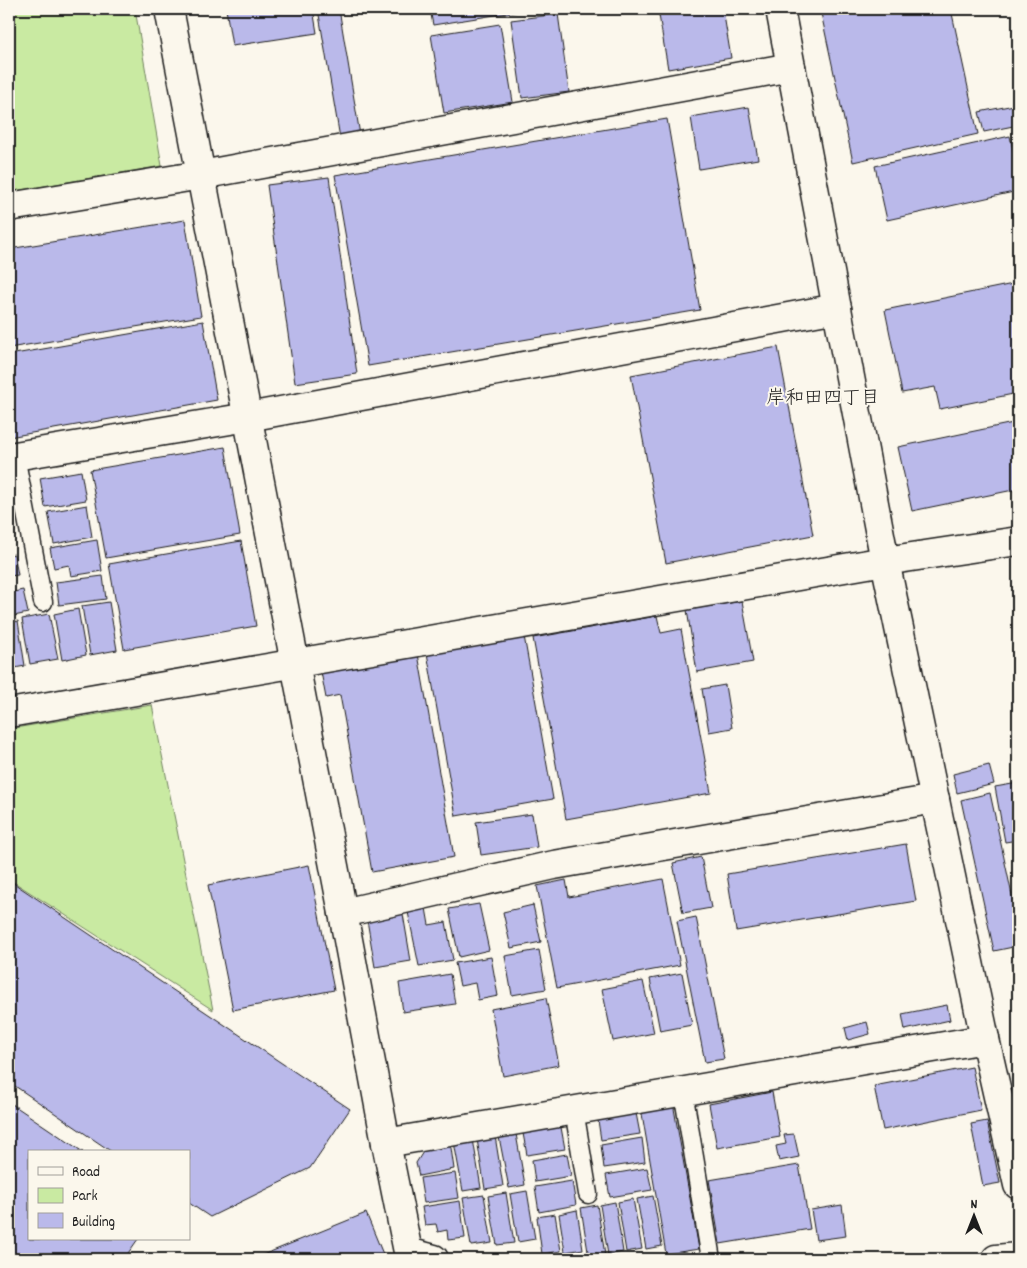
<svg xmlns="http://www.w3.org/2000/svg" width="1027" height="1268" font-family="Dekko,'Klee One',sans-serif">
	<rect width="100%" height="100%" fill="#fbf7ec"/>
	<filter id="ink" filterUnits="userSpaceOnUse"><feTurbulence type="fractalNoise" baseFrequency=".02" numOctaves="2"/><feDisplacementMap in="SourceGraphic" scale="10" xChannelSelector="R" yChannelSelector="G"/><feConvolveMatrix kernelMatrix="1 2 1 2 8 2 1 2 1" color-interpolation-filters="sRGB"/></filter>
	<g filter="url(#ink)">
		<!-- green -->
		<g fill="#c9eaa2" stroke="#72835f">
			<path d="M9,9h126l27,157 -153,26z"/>
			<path d="M152,705l61,305 -204,-131v-150z"/>
		</g>
		<!-- building -->
		<g fill="#bab9ea" stroke="#1c1c1c">
			<path d="M226,9h87l4,24 -85,13z"/>
			<path d="M318,9h21l21,126 -20,3z"/>
			<path d="M430,9h89l1,2 -87,14z"/>
			<path d="M658,9h65l8,49 -63,11z"/>
			<path d="M839,9h112l27,125 -125,28 -32,-149z"/>
			<path d="M558,14l11,78 -47,6 -11,-78z"/>
			<path d="M500,24l13,78 -69,11 -13,-78z"/>
			<path d="M1014,105l4,20 -34,7 -5,-20z"/>
			<path d="M749,107l9,52 -59,10 -8,-52z"/>
			<path d="M667,119l33,191 -332,56 -33,-191z"/>
			<path d="M1010,136l8,37v18l-131,29 -12,-54z"/>
			<path d="M329,177l28,197 -62,9 -28,-198z"/>
			<path d="M185,220l16,96 -192,32v-99z"/>
			<path d="M1018,283v110l-78,16 -5,-22 -33,6 -17,-83z"/>
			<path d="M203,321l14,79 -208,37v-82z"/>
			<path d="M778,347l35,188 -147,28 -35,-188z"/>
			<path d="M1018,422v67l-106,22 -14,-64z"/>
			<path d="M225,447l15,88 -134,23 -16,-88z"/>
			<path d="M81,471l5,29 -41,7 -5,-29z"/>
			<path d="M87,505l5,32 -38,7 -6,-32z"/>
			<path d="M9,515h1l4,19 -5,1z"/>
			<path d="M97,540l5,31 -31,5 -2,-11 -15,3 -4,-20z"/>
			<path d="M241,541l15,85 -132,23 -15,-85z"/>
			<path d="M14,554l4,21 -9,1v-21z"/>
			<path d="M103,576l3,23 -47,6 -3,-23z"/>
			<path d="M23,590l5,23 -19,4v-24z"/>
			<path d="M742,601l11,61 -56,10 -10,-62z"/>
			<path d="M109,602l8,48 -27,5 -8,-49z"/>
			<path d="M78,609l8,46 -24,5 -8,-46z"/>
			<path d="M49,614l9,45 -28,5 -8,-45z"/>
			<path d="M657,616l4,17 20,-4 30,164 -145,26 -33,-181z"/>
			<path d="M18,621l7,45 -16,3v-46z"/>
			<path d="M524,636l29,163 -97,17 -29,-163z"/>
			<path d="M418,654l36,203 -82,15 -32,-177 -14,3 -5,-26z"/>
			<path d="M725,685l7,43 -23,4 -7,-43z"/>
			<path d="M989,765l5,19 -37,9 -4,-19z"/>
			<path d="M1018,783v57l-13,2 -10,-55z"/>
			<path d="M990,793l28,130v23l-24,5 -33,-151z"/>
			<path d="M532,814l5,33 -56,8 -5,-33z"/>
			<path d="M906,844l10,57 -180,30 -9,-57z"/>
			<path d="M701,857l10,51 -28,5 -10,-50z"/>
			<path d="M309,865l25,125 -101,20 -25,-125z"/>
			<path d="M663,879l17,86 -123,23 -20,-102 29,-6 3,17z"/>
			<path d="M9,880l341,229 -40,59 -100,49 -21,-14v-51h-77l-103,-70z"/>
			<path d="M479,904l10,46 -30,7 -10,-48z"/>
			<path d="M533,905l8,37 -30,6 -8,-36z"/>
			<path d="M426,908l3,17 17,-3 7,38 -34,6 -11,-54z"/>
			<path d="M403,914l8,47 -36,6 -8,-47z"/>
			<path d="M696,917l28,142 -19,3 -28,-141z"/>
			<path d="M539,950l7,39 -34,6 -7,-39z"/>
			<path d="M491,957l7,39 -20,4 -3,-17 -15,3 -5,-23z"/>
			<path d="M1018,961v39l-7,-38z"/>
			<path d="M682,973l10,52 -32,6 -10,-52z"/>
			<path d="M450,974l5,30 -52,8 -4,-29z"/>
			<path d="M643,981l11,52 -41,8 -11,-52z"/>
			<path d="M546,998l13,67 -56,11 -12,-67z"/>
			<path d="M947,1005l3,15 -45,10 -3,-16z"/>
			<path d="M867,1022l3,12 -22,6 -3,-12z"/>
			<path d="M972,1067l9,43 -98,20 -9,-44z"/>
			<path d="M772,1092l8,45 -63,11 -8,-44z"/>
			<path d="M9,1102l74,50h-54v87h109l-14,20h-115z"/>
			<path d="M673,1103l26,146 -33,5 -25,-146z"/>
			<path d="M635,1108l5,26 -39,6 -4,-26z"/>
			<path d="M987,1121l13,62 -17,3 -12,-62z"/>
			<path d="M560,1122l5,27 -38,6 -5,-27z"/>
			<path d="M516,1134l9,51 -16,3 -10,-51z"/>
			<path d="M794,1134l5,23 -20,4 -3,-15 10,-2 -2,-9z"/>
			<path d="M495,1136l8,50 -18,3 -8,-50z"/>
			<path d="M642,1138l3,24 -41,6 -3,-23z"/>
			<path d="M473,1139l8,49 -18,3 -9,-49z"/>
			<path d="M450,1141l4,28 -35,7 -3,-13 12,-19z"/>
			<path d="M567,1154l4,22 -36,6 -3,-22z"/>
			<path d="M799,1165l11,64 -90,15 -11,-64z"/>
			<path d="M647,1168l5,22 -42,7 -4,-22z"/>
			<path d="M455,1173l4,25 -35,5 -4,-25z"/>
			<path d="M572,1181l4,24 -37,7 -4,-25z"/>
			<path d="M527,1191l8,48 -17,3 -8,-48z"/>
			<path d="M506,1193l8,50 -17,2 -9,-49z"/>
			<path d="M484,1195l8,48 -21,3 -8,-48z"/>
			<path d="M653,1196l9,50 -16,3 -9,-50z"/>
			<path d="M633,1199l9,50 -16,3 -8,-50z"/>
			<path d="M460,1201l5,37 -17,2 -1,-10 -9,2 -2,-8 -11,1 -3,-18z"/>
			<path d="M615,1202l8,50 -15,3 -8,-50z"/>
			<path d="M597,1205l8,50 -16,3 -8,-50z"/>
			<path d="M842,1205l4,31 -30,4 -5,-30z"/>
			<path d="M577,1210l6,39 -18,3 -6,-38z"/>
			<path d="M366,1213l19,46h-132z"/>
			<path d="M555,1214l6,37 -19,3 -5,-37z"/>
		</g>
		<g fill="none" stroke-linecap="round" stroke-linejoin="round">
			<!-- lane casing -->
			<g stroke="#1c1c1c" stroke-width="21">
				<g id="lane">
					<path d="M15,456l28,146"/>
					<path d="M683,1091l28,168"/>
					<path d="M574,1110l14,84"/>
				</g>
			</g>
			<!-- street casing -->
			<g stroke="#1c1c1c" stroke-width="31">
				<g id="street">
					<path d="M169,9l174,904 43,230 22,109 26,7"/>
					<path d="M780,9l105,552 100,478 33,146"/>
					<path d="M9,207l192,-32 590,-108"/>
					<path d="M9,457l239,-40 589,-109"/>
					<path d="M9,713l876,-152 133,-20"/>
					<path d="M343,913l211,-48 381,-66"/>
					<path d="M386,1143l599,-104"/>
					<path d="M996,1259l22,-2"/>
				</g>
			</g>
			<!-- lane -->
			<use href="#lane" stroke="#fbf7ec" stroke-width="18"/>
			<!-- street -->
			<use href="#street" stroke="#fbf7ec" stroke-width="28"/>
		</g>
	</g>
	<g text-anchor="middle" stroke-width="4" stroke-linejoin="round" paint-order="stroke">
		<!-- neighbourhood labels -->
		<g font-size="19" fill="#1c1c1c" stroke="#fbf7ec">
			<text x="823" y="403">岸和田四丁目</text>
		</g>
	</g>
	<!-- margin -->
	<rect width="1027" height="1268" fill="none" stroke="#fbf7ec" stroke-width="30"/>
	<rect x="15" y="15" width="997" height="1238" fill="none" stroke="#1c1c1c" stroke-width="2" filter="url(#ink)"/>
	<!-- legend -->
	<rect x="28" y="1150" width="162" height="90" fill="#fbf7ec" stroke="#a29f99"/>
	<rect x="38" y="1167" width="25" height="8" fill="#fbf7ec" stroke="#a29f99"/>
	<text x="72" y="1176" font-size="15" fill="#1c1c1c">Road</text>
	<rect x="38" y="1188" width="25" height="15" fill="#c9eaa2" stroke="#a29f99"/>
	<text x="72" y="1200" font-size="15" fill="#1c1c1c">Park</text>
	<rect x="38" y="1213" width="25" height="15" fill="#bab9ea" stroke="#a29f99"/>
	<text x="72" y="1226" font-size="15" fill="#1c1c1c">Building</text>
	<!-- north arrow -->
	<g transform="translate(974 1216)" stroke="#fbf7ec" stroke-width="4" paint-order="stroke">
	<path d="M0-4L9 19L0 12L-9 19Z" fill="#1c1c1c"/>
	<text y="-8" font-size="14" font-weight="bold" text-anchor="middle" fill="#1c1c1c">N</text>
	</g>
</svg>
